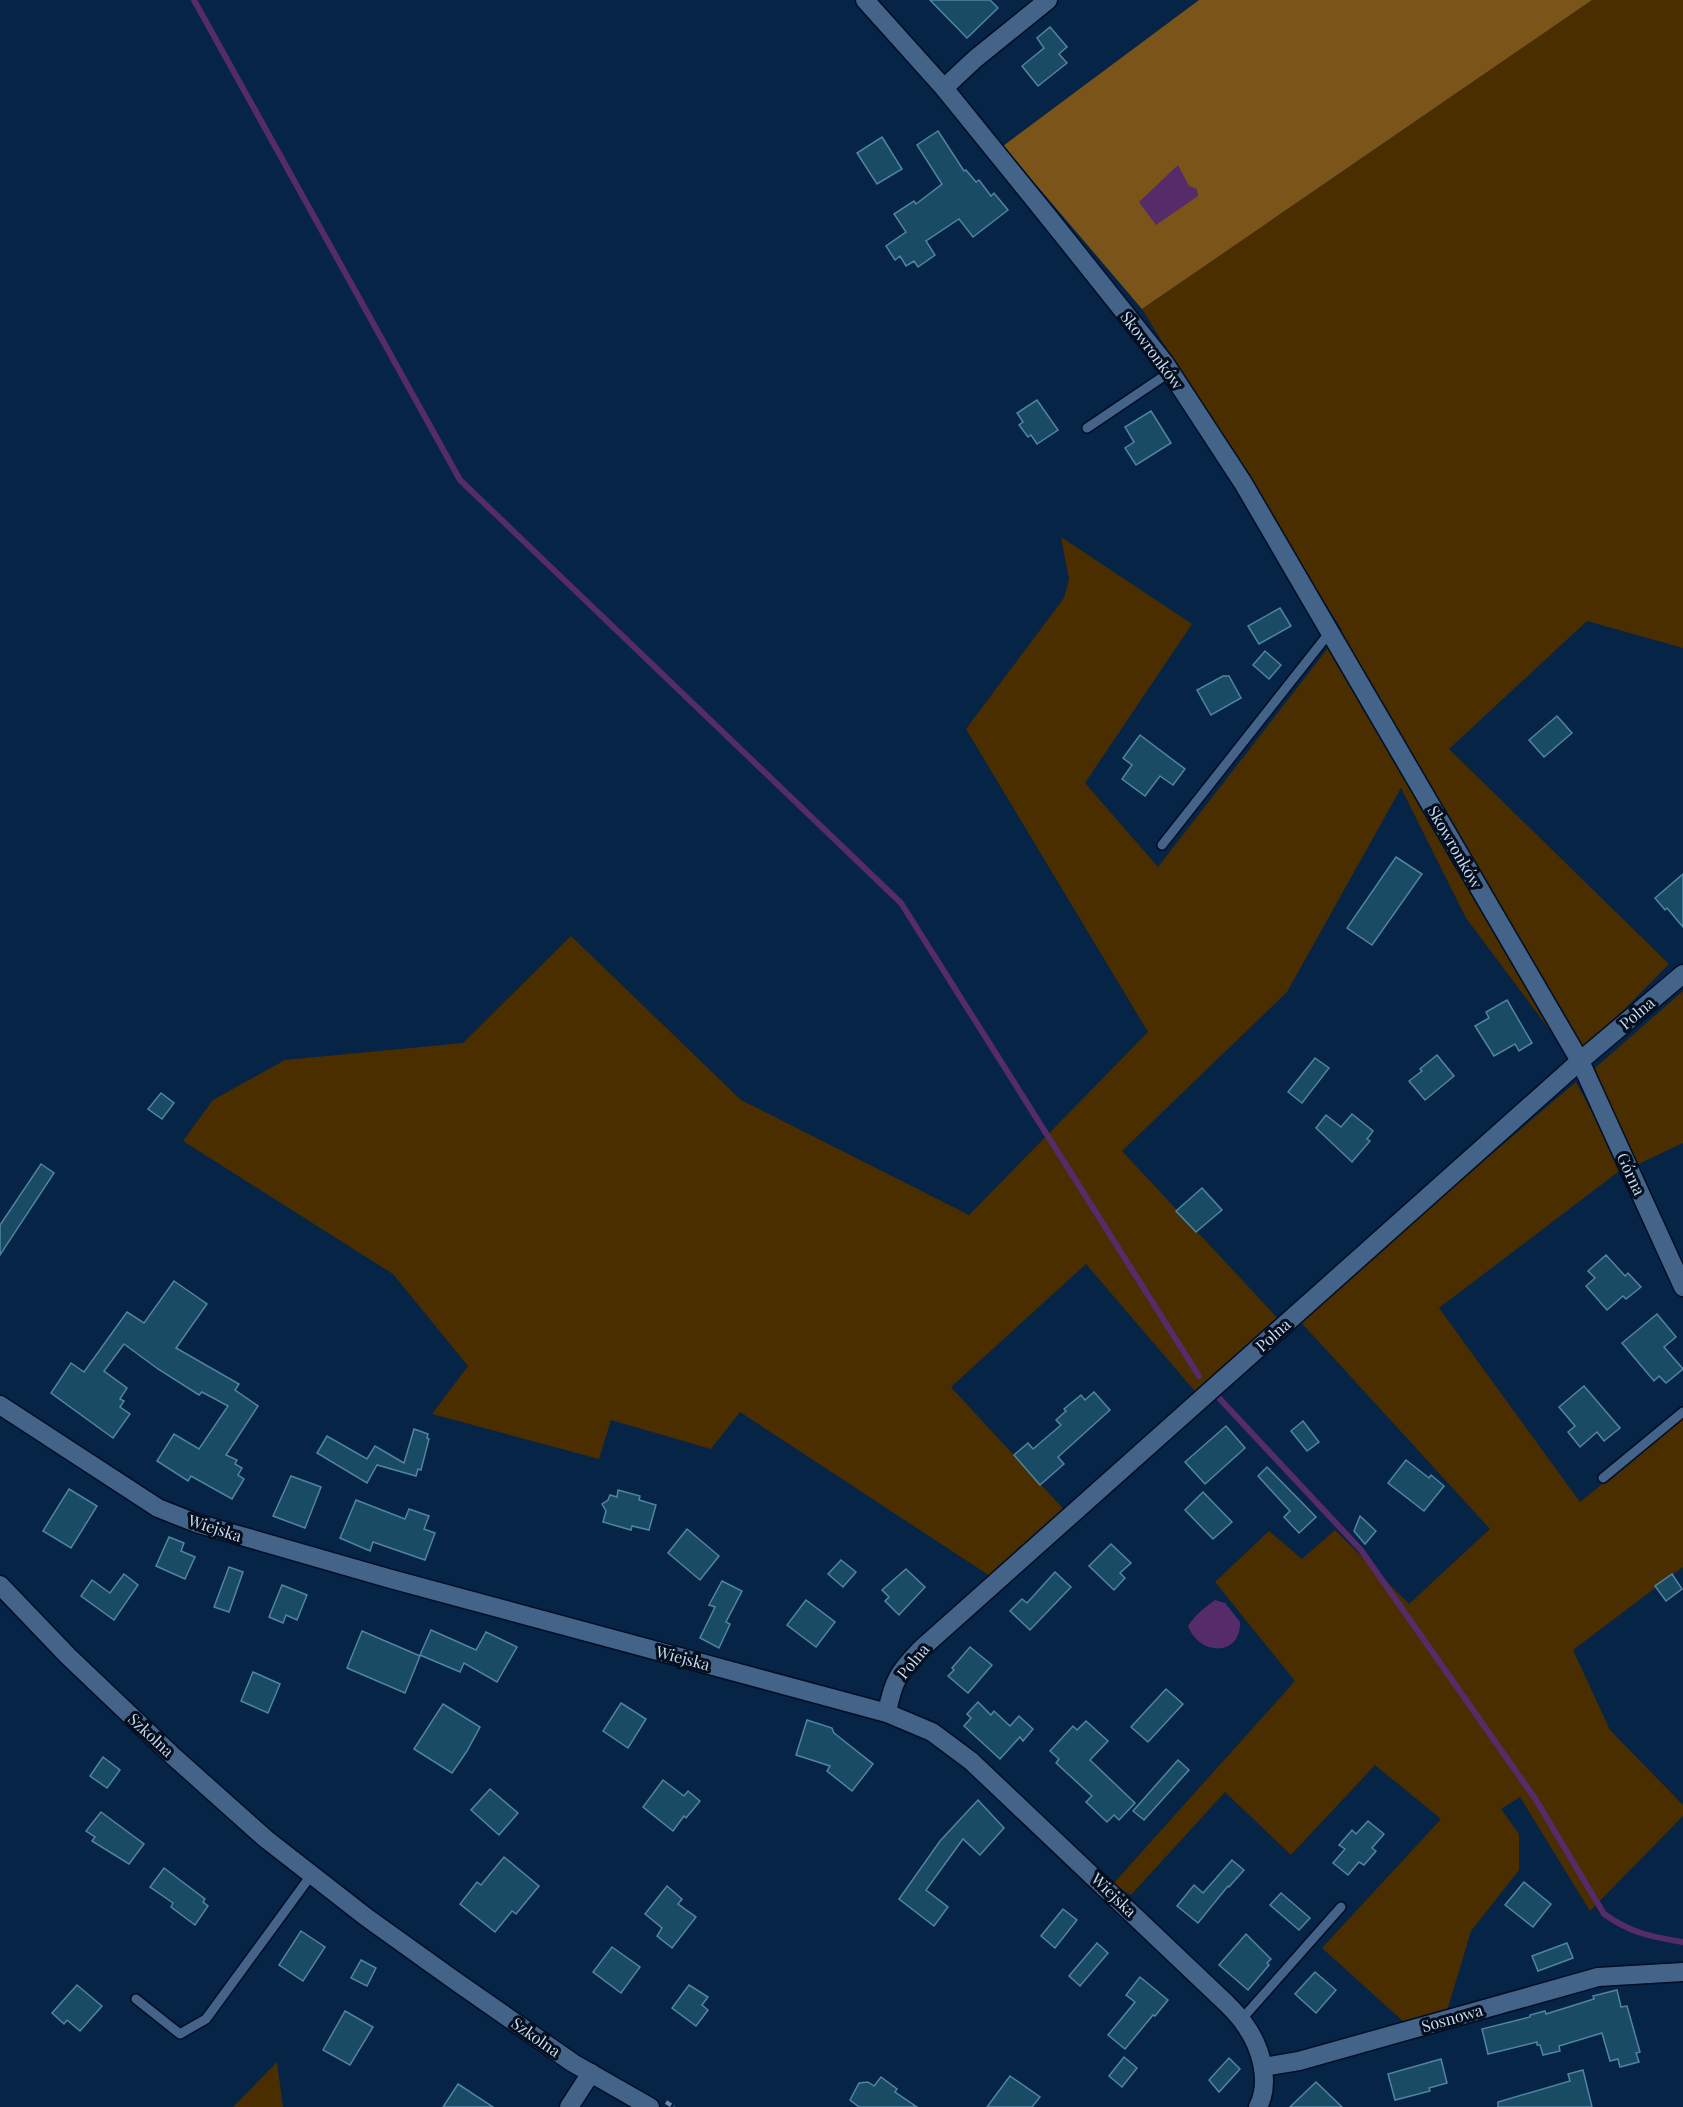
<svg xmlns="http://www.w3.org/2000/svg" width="1683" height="2107" font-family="'Playfair Display',serif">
	<rect width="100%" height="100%" fill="#062445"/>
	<!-- green -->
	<g fill="#4a2e00">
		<path d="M1592,0h91v648l-96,-27 -138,128 220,215 -96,97 -107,-143 -65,-130 -114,204 -165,159 162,174 -85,71 -113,-132 -135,123 118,128 -76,63 -253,-166 -29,37 -100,-29 -12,39 -167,-45 36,-48 -75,-92 -210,-133 30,-41 72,-40 178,-17 108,-107 170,164 228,115 179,-183 -182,-303 98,-131 5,-19 -8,-42 131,87 -107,159 73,84 184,-237 -200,-321z"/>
		<path d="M1683,991v152l-51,24 -37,-99z"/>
		<path d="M1576,1082l46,87 -183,139 141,194 103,-84v149l-110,83 37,80 73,75v11l-93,95 -70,-114 -19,12 18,25v36l-48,61 -24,80 -42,12 -83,-75 119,-129 -66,-54 -84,90 -66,-63 -94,103 -18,-11 182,-203 -80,-99 54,-51 33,28 33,-29 74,74 81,-75 -192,-210z"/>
		<path d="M277,2062l6,45h-50z"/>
	</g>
	<!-- forest -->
	<path fill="#7b5419" d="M1199,0h393l-450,309 -139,-163z"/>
	<!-- water -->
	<g fill="#562b6a">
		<path d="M1178,165l11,21 8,3 1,7 -42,29 -17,-23z"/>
		<path d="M1215,1600l10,3 15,19c1,35 -41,34 -52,4 7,-11 16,-18 27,-26z"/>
	</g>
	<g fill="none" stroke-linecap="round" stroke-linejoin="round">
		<!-- stream -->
		<g stroke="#562b6a" stroke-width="6">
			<path d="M194,0l266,480 441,423 298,473"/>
			<path d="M1219,1398l142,152 175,250 68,114c27,19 47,23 79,28"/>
		</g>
	</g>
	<!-- building -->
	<g fill="#194b64" stroke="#5085a1" stroke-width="1.5">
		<path d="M930,0h60l8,8 -31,30z"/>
		<path d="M1050,27l17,20 -8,7 8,9 -29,23 -16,-20 22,-18 -7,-10z"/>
		<path d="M938,131l26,40 2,-1 10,12 3,-2 12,16 3,-3 14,17 -35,27 -14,-18 -33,22 9,14 -17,12 -4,-6 -8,5 -6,-10 -5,4 -9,-14 20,-14 -12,-18 20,-13 2,3 26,-20 -25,-39z"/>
		<path d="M882,137l20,32 -25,15 -20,-31z"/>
		<path d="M1037,400l21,30 -21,14 -6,-9 -3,2 -9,-12 4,-3 -6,-9z"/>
		<path d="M1151,411l20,32 -35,22 -11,-17 9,-6 -9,-15z"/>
		<path d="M1280,608l11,18 -32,18 -11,-18z"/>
		<path d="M1265,651l16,14 -12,14 -16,-14z"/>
		<path d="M1223,676h6l12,22 -30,17 -14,-25z"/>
		<path d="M1557,716l15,17 -28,24 -15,-17z"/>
		<path d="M1140,735l45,34 -12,16 -13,-9 -15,20 -23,-17 10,-14 -9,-7z"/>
		<path d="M1396,857l26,17 -50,71 -25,-17z"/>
		<path d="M1683,874v53l-16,-19 -2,2 -10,-12z"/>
		<path d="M1507,1000l25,43 -13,8 -4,-7 -21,12 -19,-30 14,-8 -3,-6z"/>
		<path d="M1437,1055l17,21 -29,24 -16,-19 13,-10 -2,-2z"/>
		<path d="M1315,1058l14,10 -27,35 -14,-11z"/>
		<path d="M161,1093l13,10 -12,16 -14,-10z"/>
		<path d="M1352,1114l21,17 -6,8 3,2 -18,21 -36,-34 10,-13 15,12z"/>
		<path d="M41,1164l13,9 -54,82v-30z"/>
		<path d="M1202,1188l20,22 -26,22 -20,-21z"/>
		<path d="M1606,1255l19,21 3,-3 13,14 -15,12 -3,-3 -16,14 -21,-24 9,-8 -7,-7z"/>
		<path d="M174,1281l33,23 -31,44 63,36 -4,6 23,16 -32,49 11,5 -2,4 7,4 -4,7 6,4 -12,20 -41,-23 -3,5 -31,-20 17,-27 25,15 29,-43 -26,-14 -3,3 -41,-26 -34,-25 -20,27 23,17 -7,11 4,2 -4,6 10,7 -17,24 -62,-45 20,-30 13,9 43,-60 17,11z"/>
		<path d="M1657,1314l19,23 -12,10 19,22 -17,14 -7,-7 -5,5 -32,-38z"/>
		<path d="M1584,1386l36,42 -16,13 -7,-9 -17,15 -12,-15 7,-6 -16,-19z"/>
		<path d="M1094,1392l16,18 -52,47 6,7 -24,21 -26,-30 14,-12 5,6 28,-24 -5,-5 10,-9 -2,-2 17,-14 4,5z"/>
		<path d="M1303,1421l16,21 -12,9 -16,-20z"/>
		<path d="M1226,1426l19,22 -40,36 -20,-22z"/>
		<path d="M414,1429l14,5 -1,4 2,1 -8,31 -3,-1 -2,7 -39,-11 -10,18 -50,-30 10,-17 40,23 8,-13 29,17z"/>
		<path d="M1406,1460l23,18 2,-3 13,11 -20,25 -36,-28z"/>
		<path d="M1267,1467l49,50 -17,16 -15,-16 6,-6 -32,-35z"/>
		<path d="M291,1476l30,11 -16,41 -32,-12z"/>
		<path d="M69,1489l28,17 -26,42 -28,-17z"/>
		<path d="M618,1490l22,6 -1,4 17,5 -7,25 -17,-4 -1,4 -28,-8 3,-11 -4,-7 6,-4 2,-5 7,2z"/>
		<path d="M1203,1492l29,30 -19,17 -28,-29z"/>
		<path d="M356,1500l49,19 4,-10 20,7 -5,13 11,4 -10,27 -52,-18 -3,9 -30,-13z"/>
		<path d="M1360,1516l16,15 -11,13 -11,-13z"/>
		<path d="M687,1529l32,27 -19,24 -32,-27z"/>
		<path d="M169,1537l15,6 -3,8 14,6 -10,22 -29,-13z"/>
		<path d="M1111,1544l20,19 -11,10 5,5 -11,12 -25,-24z"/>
		<path d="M841,1560l15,12 -13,15 -15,-13z"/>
		<path d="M229,1567l14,5 -14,40 -15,-5z"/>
		<path d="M906,1569l19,18 -26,28 -14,-14 4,-4 -7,-7z"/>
		<path d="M1055,1572l16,15 -41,43 -20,-19 12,-12 5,4z"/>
		<path d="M124,1574l14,11 -24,35 -33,-24 11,-16 18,13z"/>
		<path d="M1672,1574l10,15 -16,12 -11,-15z"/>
		<path d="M722,1581l20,10 -16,31 4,2 -11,24 -19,-10 15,-31 -6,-2z"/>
		<path d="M282,1585l25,10 -10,25 -11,-5 -3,8 -14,-6z"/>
		<path d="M806,1600l29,22 -19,25 -29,-22z"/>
		<path d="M431,1630l45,20 10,-18 31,15 -20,35 -33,-19 -4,9 -40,-17z"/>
		<path d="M362,1631l58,25 -15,37 -58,-25z"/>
		<path d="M970,1647l22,18 -24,28 -20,-17 6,-6 -2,-2z"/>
		<path d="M253,1672l27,12 -12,29 -27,-12z"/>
		<path d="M1166,1689l17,15 -35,38 -17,-15z"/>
		<path d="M978,1702l13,13 3,-4 16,15 9,-10 14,13 -10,12 -3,-4 -20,22 -36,-33 7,-8 -4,-4z"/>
		<path d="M621,1703l25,16 -18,29 -25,-17z"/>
		<path d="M443,1704l37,23 -13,24 -15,22 -38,-24z"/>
		<path d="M807,1720l25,8 2,5 39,31 -21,27 -25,-20 3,-5 -34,-11z"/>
		<path d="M1086,1721l22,20 -18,19 45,43 -16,17 -5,-5 -7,7 -21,-20 6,-6 -36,-33 3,-4 -9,-8 23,-25 4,4z"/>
		<path d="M103,1757l17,13 -13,18 -17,-12z"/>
		<path d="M1178,1760l11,10 -45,50 -11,-9z"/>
		<path d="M663,1780l21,16 4,-5 12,10 -14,17 -2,-2 -11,15 -30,-24z"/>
		<path d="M490,1789l28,24 -19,22 -28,-25z"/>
		<path d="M978,1800l26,28 -24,27 -17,-16 -37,51 22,17 -14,19 -35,-27 41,-58z"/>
		<path d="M101,1812l43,32 -15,20 -37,-23 3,-4 -9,-6z"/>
		<path d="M1368,1821l16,13 -12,14 4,3 -12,14 -5,-3 -11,13 -15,-12 12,-14 -6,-4 13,-15 4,4z"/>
		<path d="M504,1857l35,29 -23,28 -4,-3 -17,21 -35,-28 17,-22 4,3z"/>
		<path d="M1232,1860l12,10 -15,17 -1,-1 -30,37 -21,-17 17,-21 9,8z"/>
		<path d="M164,1868l41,31 -2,3 5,4 -13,19 -24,-18 2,-4 -23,-16z"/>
		<path d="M1524,1882l27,22 -18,23 -28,-22z"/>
		<path d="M667,1886l15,13 -4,5 18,13 -24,31 -15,-12 5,-8 -17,-14z"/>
		<path d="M1281,1893l29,25 -11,12 -29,-25z"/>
		<path d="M1063,1909l14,11 -22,28 -14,-12z"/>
		<path d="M301,1931l24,16 -22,34 -24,-16z"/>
		<path d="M1246,1934l25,25 -4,4 2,2 -21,25 -29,-25z"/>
		<path d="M1097,1943l11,10 -28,33 -11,-10z"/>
		<path d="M1567,1943l6,15 -35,13 -6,-15z"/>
		<path d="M612,1947l28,20 -19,26 -28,-21z"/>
		<path d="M361,1960l15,8 -9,18 -16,-8z"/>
		<path d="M1315,1972l21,18 -20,23 -21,-19z"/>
		<path d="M1140,1977l28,23 -13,16 -2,-1 -28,34 -17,-14 27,-33 -9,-7z"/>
		<path d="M77,1985l25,21 -22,25 -13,-11 -3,4 -12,-11z"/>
		<path d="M689,1985l19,12 -6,8 6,5 -12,16 -24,-18z"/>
		<path d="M1617,1990l4,17 6,-1 13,46 -4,1 3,9 -19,5 -2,-8 -8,2 -8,-28 -43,13 1,5 -17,4 -3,-10h-3v-3l-49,12 -6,-25 48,-12v-2l15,-4 1,3 48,-15 -1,-3z"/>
		<path d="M345,2011l28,16 -23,38 -27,-15z"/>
		<path d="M1124,2057l13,11 -15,19 -13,-11z"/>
		<path d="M1229,2058l11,11 -21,23 -10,-12z"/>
		<path d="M1441,2059l6,24 -18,5 1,3 -35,9 -7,-26z"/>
		<path d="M1583,2070l9,37h-94v-5l72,-21 -2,-7z"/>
		<path d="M1010,2076l30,21 -8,10h-45z"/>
		<path d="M881,2077l16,12 -2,3 22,15h-58l-9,-7 9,-17 9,-1 6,4z"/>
		<path d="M1316,2082l26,25h-52z"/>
		<path d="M458,2084l35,23h-50z"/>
	</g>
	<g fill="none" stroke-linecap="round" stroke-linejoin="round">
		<!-- lane casing -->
		<g stroke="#000d25" stroke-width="12">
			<g id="lane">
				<path d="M1087,428l83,-56"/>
				<path d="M1162,845l168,-213"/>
				<path d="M1603,1478l80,-66"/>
				<path d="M136,1999l44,35 26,-15 106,-145"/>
				<path d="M1241,2020l100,-113"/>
			</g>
		</g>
		<!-- street casing -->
		<g stroke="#000d25" stroke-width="21">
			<g id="street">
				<path d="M865,0l79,88 106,131 114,143 79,121 337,578 103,226"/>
				<path d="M944,88l31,-29 73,-59"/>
				<path d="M0,1585l68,71 105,100 93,83 100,78 88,63 119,83 77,44"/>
				<path d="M1263,2067l36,-6 299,-84 85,-5"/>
				<path d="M569,2107l22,-34"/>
			</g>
		</g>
		<!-- secondary casing -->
		<g stroke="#000d25" stroke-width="21">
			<g id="secondary">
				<path d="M0,1405l158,103 38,15 195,56 496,134 45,19 39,29 255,242c7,7 14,14 19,22 16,22 26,57 13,82"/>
				<path d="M887,1713c6,-33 12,-41 34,-64l659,-588 103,-87"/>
			</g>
		</g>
		<!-- path -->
		<path stroke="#7087a2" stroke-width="4" stroke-dasharray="6 3" stroke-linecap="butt" d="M666,2102l8,5"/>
		<!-- lane -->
		<use href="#lane" stroke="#436389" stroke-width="9"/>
		<!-- street -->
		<use href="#street" stroke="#436389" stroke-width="18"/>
		<!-- secondary -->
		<use href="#secondary" stroke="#436389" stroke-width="18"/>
	</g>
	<g text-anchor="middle" stroke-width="6" stroke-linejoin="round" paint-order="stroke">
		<!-- street labels -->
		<g font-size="16" fill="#c7d9ef" stroke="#030e1c">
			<text transform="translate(1152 350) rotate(53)" y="6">Skowronków</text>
			<text transform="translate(1455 847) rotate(60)" y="6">Skowronków</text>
			<text transform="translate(1637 1013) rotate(-40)" y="6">Polna</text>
			<text transform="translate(1631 1174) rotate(65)" y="6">Górna</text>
			<text transform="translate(1273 1335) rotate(-42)" y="6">Polna</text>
			<text transform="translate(215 1528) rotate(18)" y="6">Wiejska</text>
			<text transform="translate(683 1658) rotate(15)" y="6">Wiejska</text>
			<text transform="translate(913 1661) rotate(-50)" y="6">Polna</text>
			<text transform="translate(151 1735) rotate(43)" y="6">Szkolna</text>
			<text transform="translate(1114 1895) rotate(44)" y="6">Wiejska</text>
			<text transform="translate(1452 2018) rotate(-16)" y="6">Sosnowa</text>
			<text transform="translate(536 2037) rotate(35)" y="6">Szkolna</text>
		</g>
	</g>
</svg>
